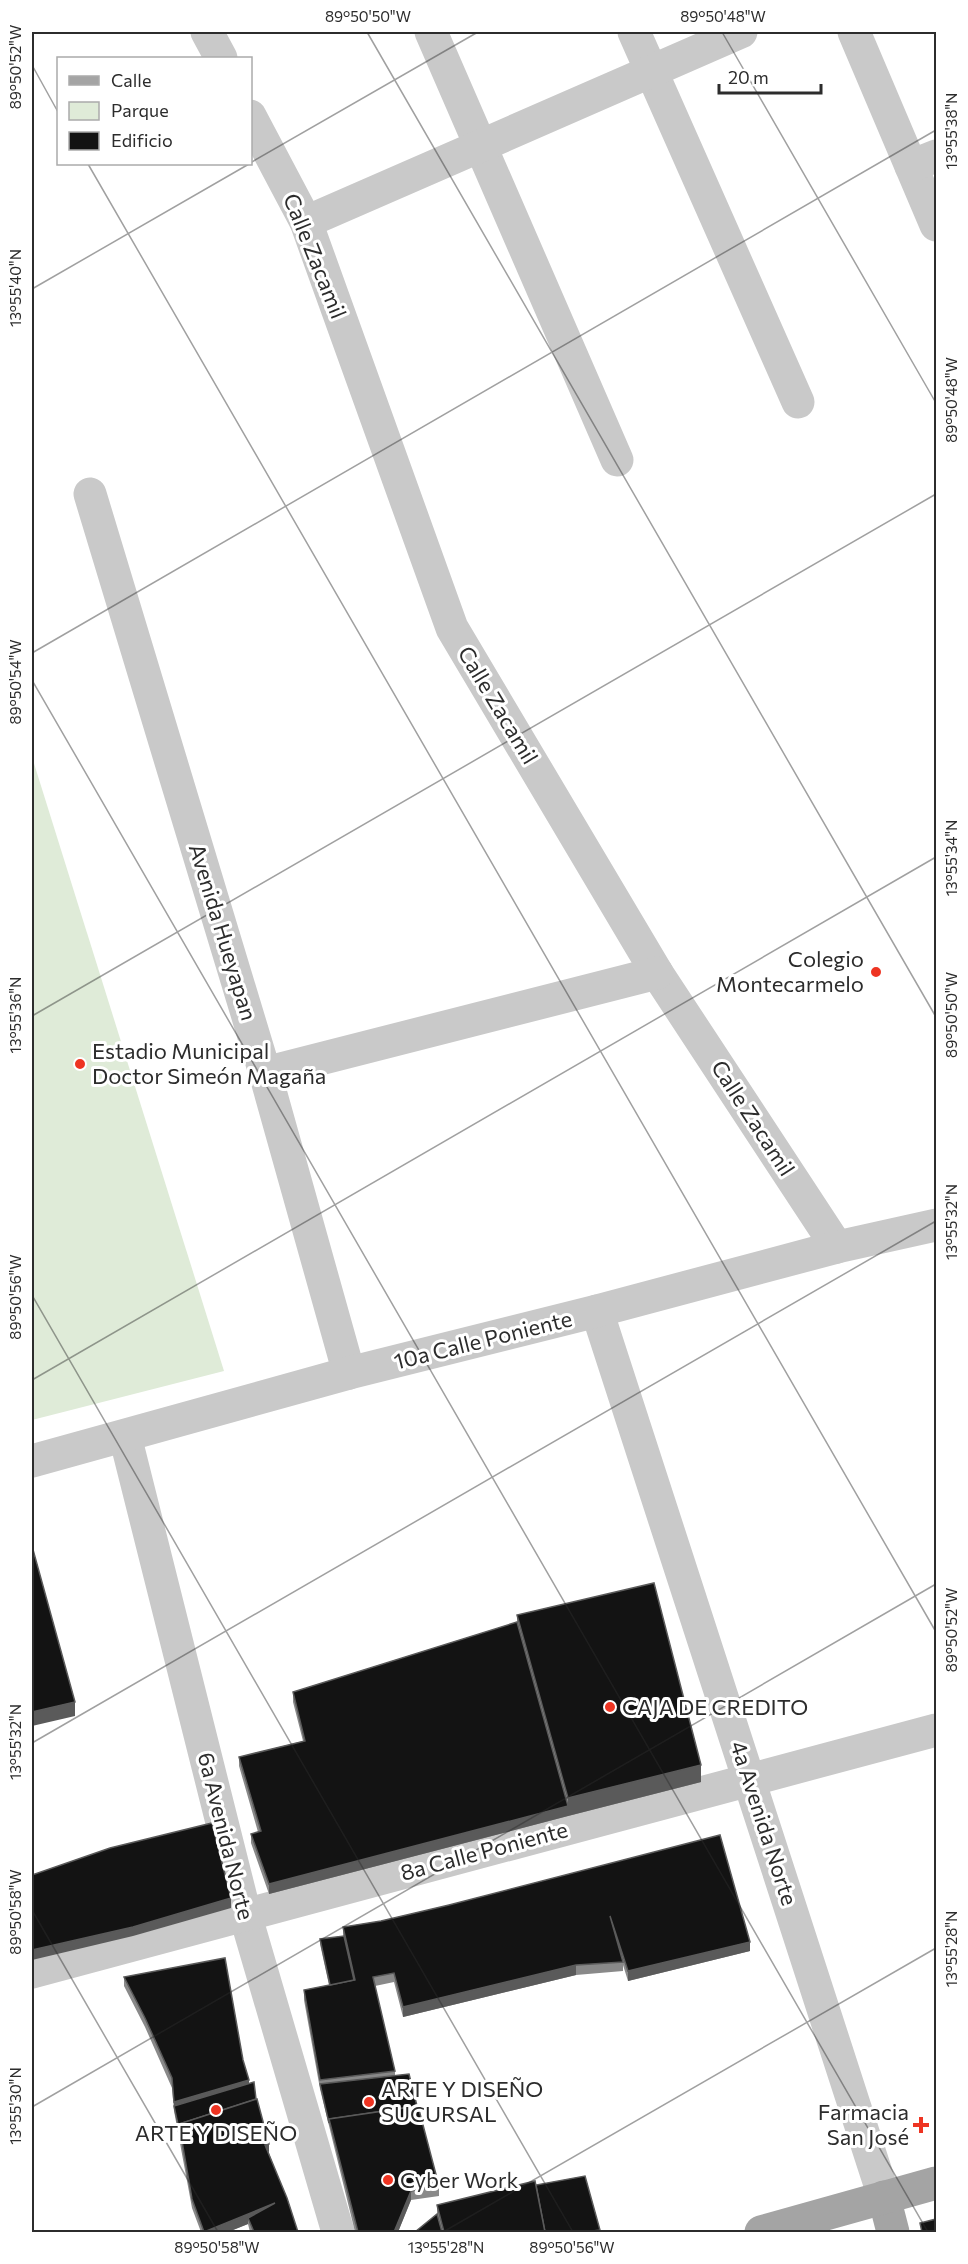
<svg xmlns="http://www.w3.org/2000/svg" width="968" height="2264" font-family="Commissioner,sans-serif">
	<rect width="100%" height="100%" fill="#fff"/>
	<!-- green -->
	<path fill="#dfebd8" d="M32,757l192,614 -192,49z"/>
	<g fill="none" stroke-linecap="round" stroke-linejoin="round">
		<!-- minor -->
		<g stroke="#c9c9c9" stroke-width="33">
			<path d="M207,32l14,26"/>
			<path d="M431,32l186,428"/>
			<path d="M634,32l164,370"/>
			<path d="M854,32l82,193"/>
			<path d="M250,116l56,106 146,406 205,345 180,274"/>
			<path d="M911,166l25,-10"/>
			<path d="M306,222l435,-190"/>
			<path d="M90,494l175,579 84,300"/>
			<path d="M265,1073l392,-100"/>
			<path d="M597,1311l287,886"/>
			<path d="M125,1436l120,478 93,318"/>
			<path d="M32,1461l317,-88 248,-62 240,-64 99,-22"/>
			<path d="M32,1972l904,-242"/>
		</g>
		<!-- major -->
		<g stroke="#a4a4a4" stroke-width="33">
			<path d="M884,2197l9,35"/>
			<path d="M761,2232l175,-49"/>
		</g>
	</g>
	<!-- wall -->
	<g fill="#898989">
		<path d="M517,1615l184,167 -133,34 -299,78 -18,-51v-9l7,-2 -19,-66v-9l64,-16 -10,-39v-10l224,-70z"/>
		<path d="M449,1905l301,46 -122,30 -5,-16v6l-47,4 -173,42 -9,-35 -19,4 20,85v5l22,30 22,80v10l-28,4 -13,32h-43l-35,-143 -16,-89v-10l25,-5 -9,-41v-5l23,-3v-9l38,-6z"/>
		<path d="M124,1977l119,83 6,24 7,15 13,54 29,79h-48l-2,-8 -20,8h-27l-9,-24 -18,-97 -2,-23 -27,-61 -21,-41z"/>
		<path d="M536,2185l64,45v2h-185l22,-18v-9z"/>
	</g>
	<!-- shaded-wall -->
	<g fill="#5a5a5a">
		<path d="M75,1702v14l-43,10v-14z"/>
		<path d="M701,1765v17l-133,34 -299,78v-10l299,-78v-8z"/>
		<path d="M231,1898v10l-98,28 -101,24v-10z"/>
		<path d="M750,1942v9l-122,30v-10z"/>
		<path d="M576,1965v10l-173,42v-10z"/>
		<path d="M249,2080v9l-75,17v5v-9z"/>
		<path d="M269,2144v9l-4,-8z"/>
		<path d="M411,2191v9l-13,32h-4z"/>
		<path d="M275,2203l-27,15v6l-20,8h-23z"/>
	</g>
	<!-- building -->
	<g fill="#131313" stroke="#5a5a5a" stroke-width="1.5">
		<path d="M32,1546l43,156 -43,10z"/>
		<path d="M654,1583l47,182 -133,33 -51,-183z"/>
		<path d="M517,1622l51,184 -299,78 -18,-50 10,-3 -22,-74 66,-16 -12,-49z"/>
		<path d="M212,1823l19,75 -98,29 -101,23v-75l78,-27z"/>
		<path d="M720,1835l30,107 -122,29 -18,-55 13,46 -47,3 -173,42 -9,-34 -21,4 22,94 -75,9 -16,-90 51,-10 -12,-53 38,-6 68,-16z"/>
		<path d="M344,1936l10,44 -24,5 -10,-46z"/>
		<path d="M225,1958l18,102 6,20 -75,22 -2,-24 -27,-60 -21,-41z"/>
		<path d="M409,2074l8,32 -88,13v4l-9,-39z"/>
		<path d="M254,2082l2,17 -77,25v5l-5,-23z"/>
		<path d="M257,2099l12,45 -4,1 22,53 11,34h-44l-6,-14 27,-15 -71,29 -12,-33 -13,-75z"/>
		<path d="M418,2106l21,80 -28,5 -17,41h-36l-29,-113z"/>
		<path d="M585,2176l15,54 -15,2h-40l-9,-47z"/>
		<path d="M535,2181l10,51h-101l-7,-27z"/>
		<path d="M437,2214l5,18h-27z"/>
		<path d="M936,2219v13h-14l-2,-9z"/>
	</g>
	<!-- ticks -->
	<path fill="none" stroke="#2c2c2c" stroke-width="1.5" stroke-opacity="0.45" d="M367,32l569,985M722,32l214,371M32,65l26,47M250,163l228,-131M88,164l848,1468M32,289l217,-125M32,653l904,-523M32,680l896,1552M32,1016l904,-522M32,1295l541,937M32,1380l904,-523M32,1743l904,-522M32,1910l186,322M32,2107l904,-523M443,2232l493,-284"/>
	<!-- markers -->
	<g fill="#ee3422" stroke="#fff" stroke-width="2">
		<circle cx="876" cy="972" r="6"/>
		<circle cx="80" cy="1064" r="6"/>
		<circle cx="610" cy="1707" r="6"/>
		<circle cx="369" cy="2102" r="6"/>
		<circle cx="216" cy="2110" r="6"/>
		<path d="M918 2116h6v6h6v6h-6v6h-6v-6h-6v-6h6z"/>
		<circle cx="388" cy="2180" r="6"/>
	</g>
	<g text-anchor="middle" stroke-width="6" stroke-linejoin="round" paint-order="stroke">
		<!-- street labels -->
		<g font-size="22" fill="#2c2c2c" stroke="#fff">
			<text transform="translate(315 256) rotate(68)" y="8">Calle Zacamil</text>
			<text transform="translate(498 705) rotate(59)" y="8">Calle Zacamil</text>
			<text transform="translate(223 932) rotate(73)" y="8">Avenida Hueyapan</text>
			<text transform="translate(753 1118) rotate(57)" y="8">Calle Zacamil</text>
			<text transform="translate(483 1340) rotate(-14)" y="8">10a Calle Poniente</text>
			<text transform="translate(764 1823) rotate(72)" y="8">4a Avenida Norte</text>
			<text transform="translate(226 1836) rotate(76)" y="8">6a Avenida Norte</text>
			<text transform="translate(484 1851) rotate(-15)" y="8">8a Calle Poniente</text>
		</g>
		<!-- poi labels -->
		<g font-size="22" fill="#2c2c2c" stroke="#fff" text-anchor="start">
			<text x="864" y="967" text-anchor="end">Colegio<tspan x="864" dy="25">Montecarmelo</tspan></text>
			<text x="92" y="1059">Estadio Municipal<tspan x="92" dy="25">Doctor Simeón Magaña</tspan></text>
			<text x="622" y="1715">CAJA DE CREDITO</text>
			<text x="381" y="2097">ARTE Y DISEÑO<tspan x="381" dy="25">SUCURSAL</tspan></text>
			<text x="909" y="2120" text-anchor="end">Farmacia<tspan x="909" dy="25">San José</tspan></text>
			<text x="216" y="2141" text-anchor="middle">ARTE Y DISEÑO</text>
			<text x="400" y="2188">Cyber Work</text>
		</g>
	</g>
	<!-- border -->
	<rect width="968" height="2264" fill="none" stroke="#ffffff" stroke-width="66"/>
	<!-- legend -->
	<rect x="57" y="57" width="195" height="108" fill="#ffffff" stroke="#ababab" stroke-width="1.5"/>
	<rect x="69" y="76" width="30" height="9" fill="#a4a4a4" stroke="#ababab" stroke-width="1.5"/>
	<text x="111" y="87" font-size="18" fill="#2c2c2c">Calle</text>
	<rect x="69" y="102" width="30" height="18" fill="#dfebd8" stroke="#ababab" stroke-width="1.5"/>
	<text x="111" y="117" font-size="18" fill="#2c2c2c">Parque</text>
	<rect x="69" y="132" width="30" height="18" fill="#131313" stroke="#ababab" stroke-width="1.5"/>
	<text x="111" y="147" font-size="18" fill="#2c2c2c">Edificio</text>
	<!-- scale -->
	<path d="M719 84v9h102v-9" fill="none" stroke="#2c2c2c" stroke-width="3"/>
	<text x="728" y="84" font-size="18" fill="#2c2c2c" stroke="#ffffff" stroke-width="4.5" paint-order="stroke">20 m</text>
	<rect x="33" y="33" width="902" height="2198" fill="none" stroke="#2c2c2c" stroke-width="2"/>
	<g font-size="15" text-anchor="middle" fill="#2c2c2c">
		<text x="368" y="22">89°50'50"W</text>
		<text x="723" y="22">89°50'48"W</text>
		<text transform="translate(16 67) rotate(-90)" y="5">89°50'52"W</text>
		<text transform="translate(952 131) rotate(-90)" y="5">13°55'38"N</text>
		<text transform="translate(16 288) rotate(-90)" y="5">13°55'40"N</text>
		<text transform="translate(952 400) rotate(-90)" y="5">89°50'48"W</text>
		<text transform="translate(16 682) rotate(-90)" y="5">89°50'54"W</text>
		<text transform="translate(952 858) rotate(-90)" y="5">13°55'34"N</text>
		<text transform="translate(952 1015) rotate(-90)" y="5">89°50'50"W</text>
		<text transform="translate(16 1015) rotate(-90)" y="5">13°55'36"N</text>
		<text transform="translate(952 1222) rotate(-90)" y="5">13°55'32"N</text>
		<text transform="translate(16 1297) rotate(-90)" y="5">89°50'56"W</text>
		<text transform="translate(952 1630) rotate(-90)" y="5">89°50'52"W</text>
		<text transform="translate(16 1742) rotate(-90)" y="5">13°55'32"N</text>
		<text transform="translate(16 1912) rotate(-90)" y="5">89°50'58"W</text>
		<text transform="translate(952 1949) rotate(-90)" y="5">13°55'28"N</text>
		<text transform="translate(16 2106) rotate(-90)" y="5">13°55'30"N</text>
		<text x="217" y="2253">89°50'58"W</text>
		<text x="446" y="2253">13°55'28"N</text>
		<text x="572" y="2253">89°50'56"W</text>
	</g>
</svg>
